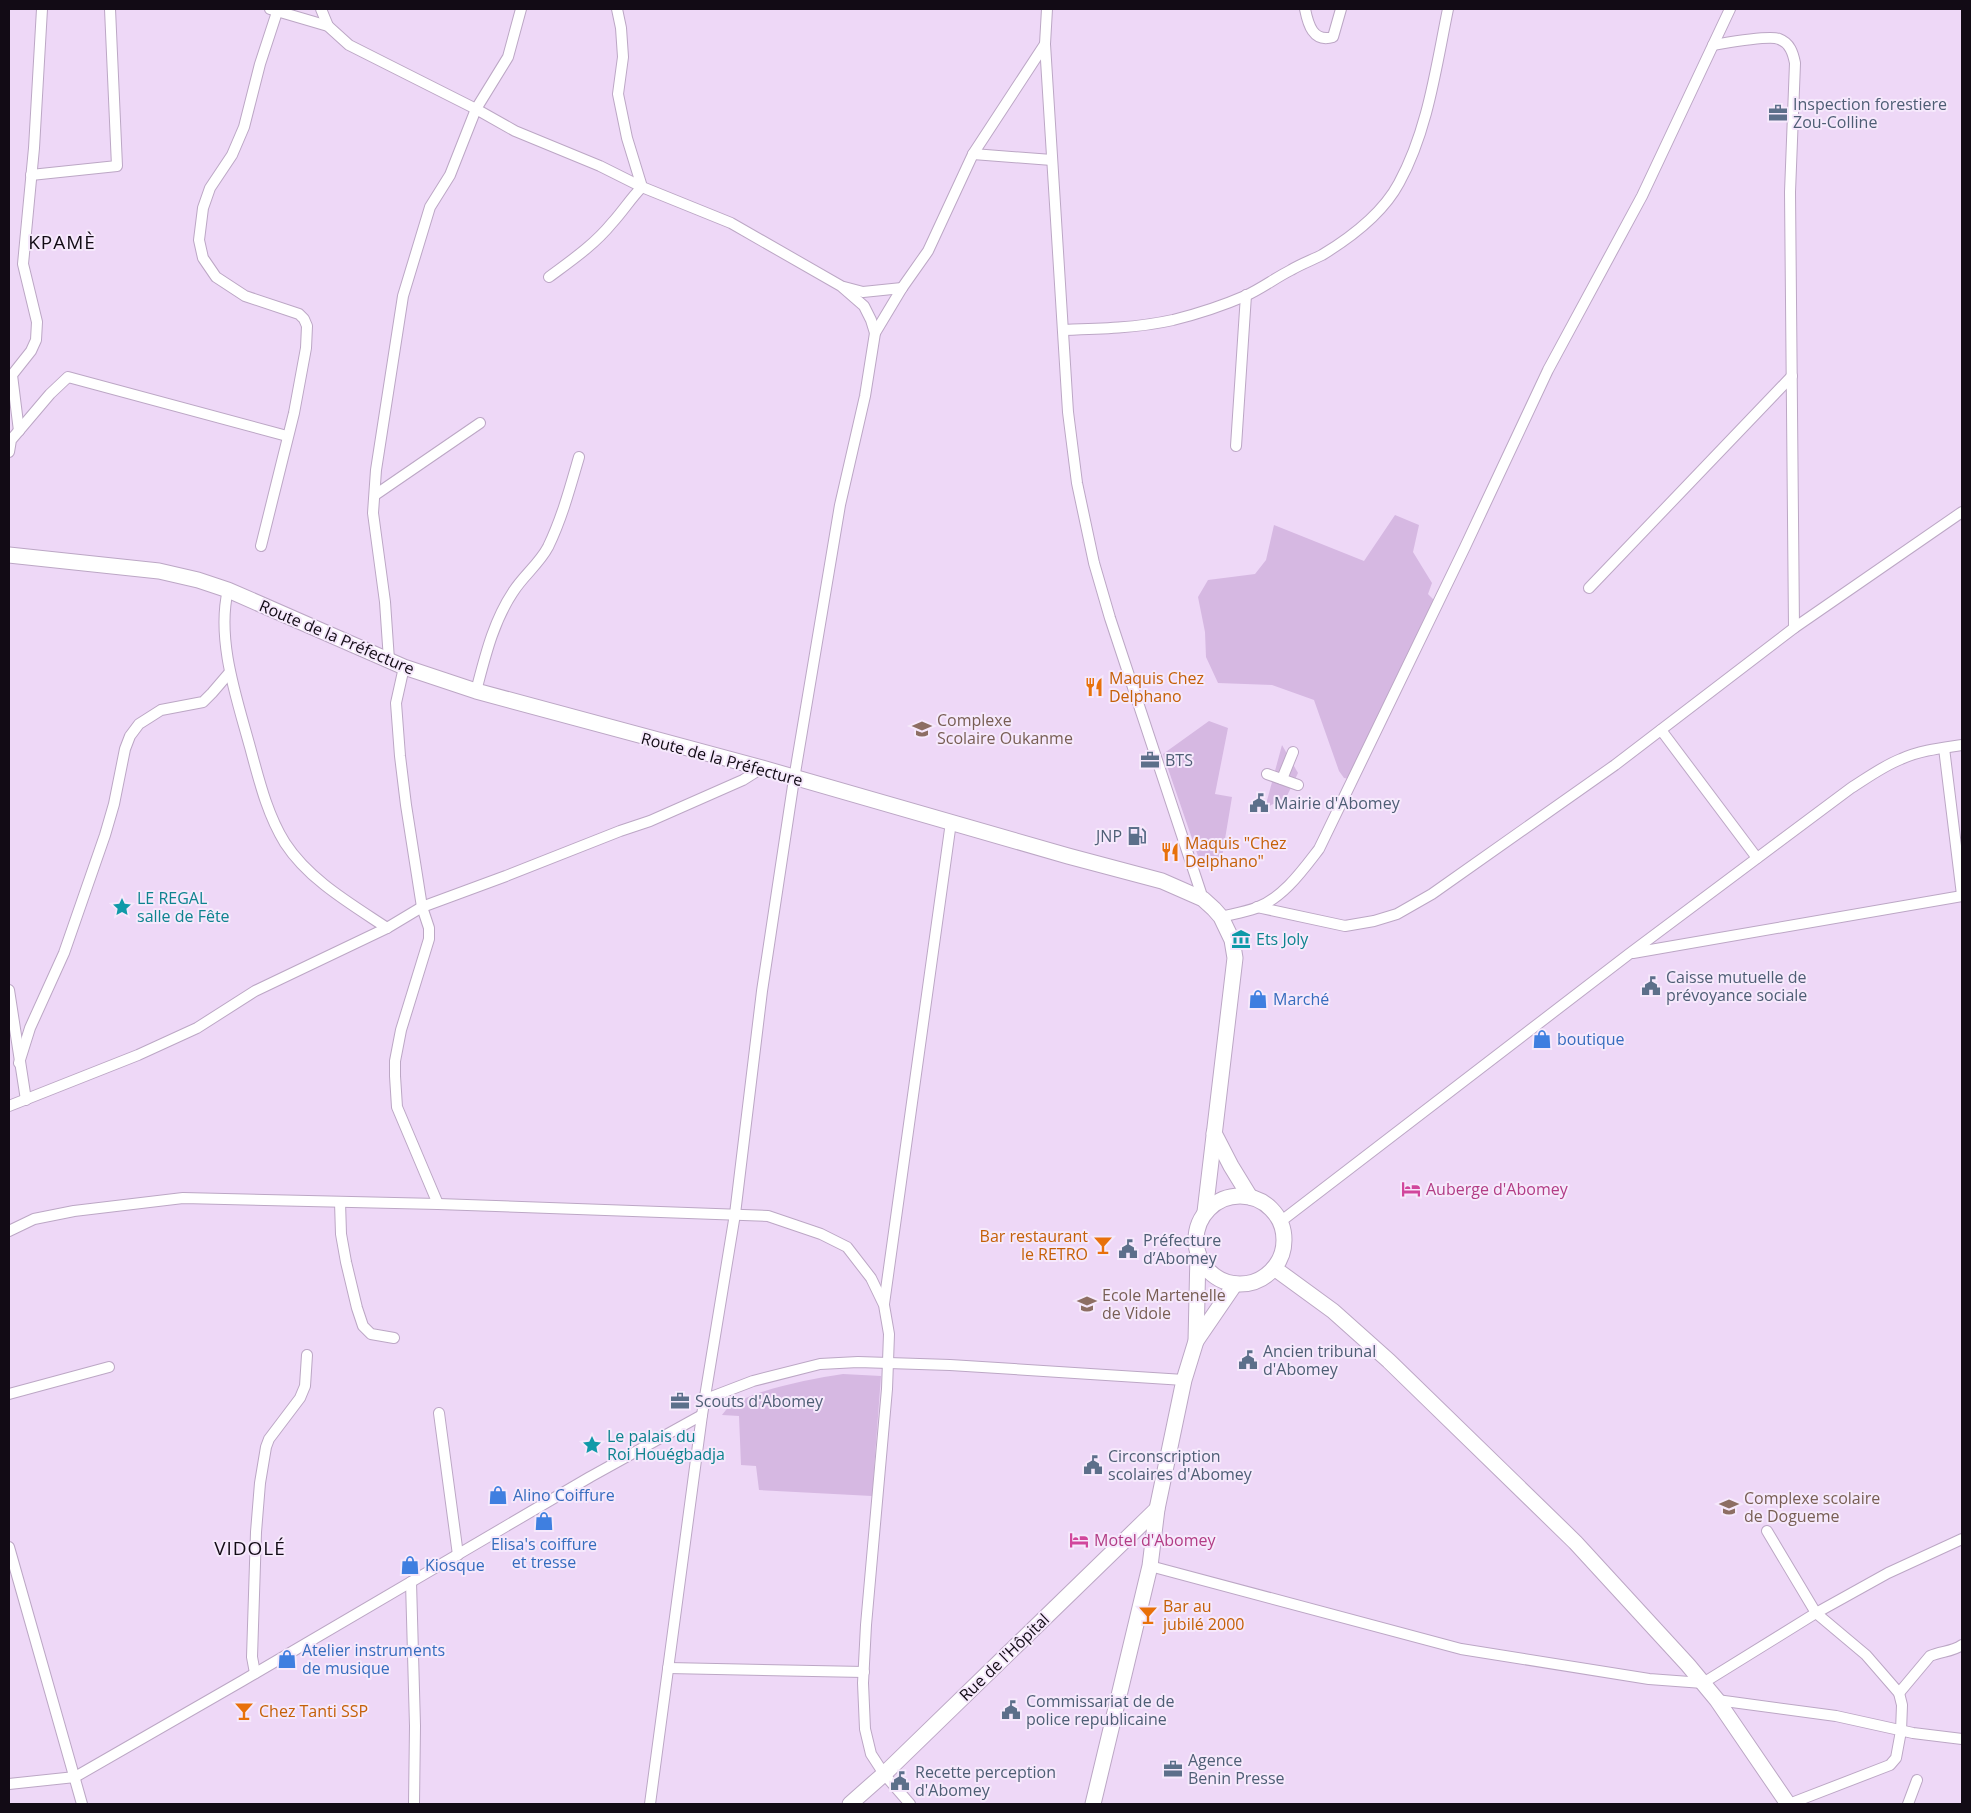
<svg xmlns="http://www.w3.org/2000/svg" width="1971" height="1813" font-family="'Open Sans',sans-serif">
	<rect width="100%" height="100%" fill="#eed8f7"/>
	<!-- green -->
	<g fill="#d6b8e2">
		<path d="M1395,515l24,10 -6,27 19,31 -4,11 7,7 -85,178 -6,-1 -5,-7 -25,-71 -42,-15 -54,-2 -12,-26 -1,-25 -7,-35 10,-17 47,-6 11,-14 8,-35 90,36z"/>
		<path d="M1209,721l19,7 -13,66 17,3 -10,60 -24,-1 -35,-102z"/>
		<path d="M1282,745l16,28 -12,25 -21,10z"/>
		<path d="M843,1374l38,2 -9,120 -113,-6 -3,-24 -15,-1 -2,-49 -17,-1c3,-4 7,-9 11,-11 30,-16 77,-25 110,-30z"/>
	</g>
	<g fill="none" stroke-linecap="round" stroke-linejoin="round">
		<!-- street casing -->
		<g stroke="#bca7c5" stroke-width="12">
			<g id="street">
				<path d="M270,9l58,17 21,19 127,64 39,22 85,35 42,21 89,36 110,63 23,20 7,14 4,13"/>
				<path d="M321,9l7,17"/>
				<path d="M1047,9l-2,35 23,368 9,71 17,80 16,55 93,281"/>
				<path d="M1305,9c3,15 8,34 28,28l8,-28"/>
				<path d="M1713,45c13,-2 56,-10 66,-6 11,4 14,14 16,24l-5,129 4,436"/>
				<path d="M973,154l79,6"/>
				<path d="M31,175l86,-9 -7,-157"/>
				<path d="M549,277c23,-17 45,-32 63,-54 11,-12 19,-25 30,-36l-15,-49 -9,-44 5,-37 -2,-29 -4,-19"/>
				<path d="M844,287l19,5 39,-4"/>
				<path d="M1063,330c36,-1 74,-2 110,-10 24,-6 49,-14 72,-24 16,-7 30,-18 46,-26 10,-6 21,-10 31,-15 28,-17 61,-42 77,-72 29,-53 37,-116 49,-174"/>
				<path d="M19,431l-7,-56 19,-24 5,-11 1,-18 -14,-58 11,-116 8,-139"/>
				<path d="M1236,446l10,-151"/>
				<path d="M9,452l2,-12 39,-46 18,-17 219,59"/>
				<path d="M375,495l105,-72"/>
				<path d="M261,546l33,-133 12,-65 1,-22 -3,-7 -5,-5 -54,-18 -29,-19 -13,-19 -4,-18 4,-32 7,-20 22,-33 12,-28 16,-63 18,-55"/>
				<path d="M1589,588l203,-212"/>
				<path d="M228,590c-12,50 9,109 22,157 9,33 17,67 35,96 24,37 66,61 102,85"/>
				<path d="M389,660l-4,-58 -12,-89 3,-43 27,-174 27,-89 20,-32 26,-66 32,-52 13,-48"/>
				<path d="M404,667l-8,36 4,53 6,49 16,102 7,21v11l-28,91 -6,31v15l2,31 41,97"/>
				<path d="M476,691c9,-34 17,-69 37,-99 10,-16 26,-28 35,-45 14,-29 22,-59 31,-90"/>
				<path d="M1661,730l96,128"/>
				<path d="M1944,748l18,147"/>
				<path d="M1267,774l31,11"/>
				<path d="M1282,779l11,-27"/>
				<path d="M1257,907l88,19 29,-5 23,-7 35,-20 183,-129 179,-137 168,-116"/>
				<path d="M1221,917c12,-3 24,-5 35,-9 27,-10 46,-37 63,-59l146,-302 83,-177 94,-174 88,-187"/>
				<path d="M1633,953l329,-57"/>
				<path d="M9,990l17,110"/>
				<path d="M19,1063l11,-35 34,-75 41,-118 9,-31 11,-55 5,-13 9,-12 22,-14 42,-8 9,-9 18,-21"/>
				<path d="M9,1106l129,-51 59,-27 58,-37 132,-63 35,-21 84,-31 114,-45 30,-10 93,-41 19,-12"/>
				<path d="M340,1202l1,32 5,28 11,46 6,18 8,8 23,4"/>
				<path d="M1280,1222l349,-268 222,-166c16,-10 32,-22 50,-29 20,-9 41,-11 61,-14"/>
				<path d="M9,1231l25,-12 40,-8 109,-13 255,6 330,12 53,18 26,13 24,31 13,27 5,29 -2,55 -21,236 -3,58 2,46 6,25 13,20 26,30"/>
				<path d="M884,1304l67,-482"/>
				<path d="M9,1394l100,-27"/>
				<path d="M706,1399l47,-18 67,-17 38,-2 92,3 234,15"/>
				<path d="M439,1413l19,142"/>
				<path d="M1767,1531l49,82 50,42 33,38 3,12 -1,26 -5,27 -6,7 -101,39"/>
				<path d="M9,1547l73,257"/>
				<path d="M1150,1566l311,83 188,30 54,4 113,-70 72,-40 74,-34"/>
				<path d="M411,1582l4,144 -1,78"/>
				<path d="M668,1668l196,4"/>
				<path d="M255,1673l-3,-16 4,-125 4,-49 6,-36 3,-8 31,-41 5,-12 2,-31"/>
				<path d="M1899,1693l31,-37c11,-5 22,-4 32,-11"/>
				<path d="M1717,1700l119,16 77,17 49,6"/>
				<path d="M9,1784l66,-7 167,-96 348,-204 112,-62"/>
				<path d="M650,1804l52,-389 33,-201 27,-223 32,-212 46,-274 25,-109 10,-63 27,-45 26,-37 45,-97 72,-110"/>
				<path d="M1908,1804l9,-24"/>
			</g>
		</g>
		<!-- secondary casing -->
		<g stroke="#bca7c5" stroke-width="17">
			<g id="secondary">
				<path d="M9,555l150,16 39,9 30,10 176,77 72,24 286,77 306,88 94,25 41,18 11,10 7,8 11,23 3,18 -30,254"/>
				<path d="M1214,1133l17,33 19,31"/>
				<circle cx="1240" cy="1240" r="44"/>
				<path d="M1274,1268l59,43 56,50 186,181 113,123 29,35 71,104"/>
				<path d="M1196,1341l39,-57"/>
				<path d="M850,1804l34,-30 273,-265"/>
				<path d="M1093,1804l57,-238 7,-57 27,-129 12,-39 2,-88"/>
			</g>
		</g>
		<!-- street -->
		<use href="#street" stroke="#fff" stroke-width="10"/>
		<!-- secondary -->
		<use href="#secondary" stroke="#fff" stroke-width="15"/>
	</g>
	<!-- icons -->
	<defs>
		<g id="office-bare" transform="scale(1.5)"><path d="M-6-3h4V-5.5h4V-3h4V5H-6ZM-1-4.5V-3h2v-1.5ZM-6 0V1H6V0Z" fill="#5c6f8a" stroke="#f6e9fc" stroke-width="2.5" paint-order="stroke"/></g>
		<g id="restaurant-bare" transform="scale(1.5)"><path d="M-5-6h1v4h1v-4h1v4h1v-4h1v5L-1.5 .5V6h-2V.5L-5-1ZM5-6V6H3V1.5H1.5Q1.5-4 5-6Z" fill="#e8710a" stroke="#f6e9fc" stroke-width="2.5" paint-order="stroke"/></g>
		<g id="school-bare" transform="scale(1.5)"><path d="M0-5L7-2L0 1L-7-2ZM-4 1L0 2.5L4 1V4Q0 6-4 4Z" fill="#8d6e63" stroke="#f6e9fc" stroke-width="2.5" paint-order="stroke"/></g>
		<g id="civic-bare" transform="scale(1.5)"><path d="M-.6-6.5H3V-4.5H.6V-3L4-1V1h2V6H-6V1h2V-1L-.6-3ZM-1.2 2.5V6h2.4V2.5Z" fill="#5c6f8a" stroke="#f6e9fc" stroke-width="2.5" paint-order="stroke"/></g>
		<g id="fuel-bare" transform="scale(1.5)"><path d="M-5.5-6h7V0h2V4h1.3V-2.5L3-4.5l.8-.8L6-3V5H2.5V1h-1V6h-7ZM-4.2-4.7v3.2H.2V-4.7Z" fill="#5c6f8a" stroke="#f6e9fc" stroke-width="2.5" paint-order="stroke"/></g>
		<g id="sight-bare" transform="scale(1.5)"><path d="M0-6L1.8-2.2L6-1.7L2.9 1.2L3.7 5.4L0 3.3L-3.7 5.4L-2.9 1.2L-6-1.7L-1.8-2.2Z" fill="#0f9aa8" stroke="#f6e9fc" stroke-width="2.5" paint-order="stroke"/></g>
		<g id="museum-bare" transform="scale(1.5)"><path d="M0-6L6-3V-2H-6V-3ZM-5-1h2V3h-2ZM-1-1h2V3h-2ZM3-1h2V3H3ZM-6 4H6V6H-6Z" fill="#0f9aa8" stroke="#f6e9fc" stroke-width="2.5" paint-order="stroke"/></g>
		<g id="shop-bare" transform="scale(1.5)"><path d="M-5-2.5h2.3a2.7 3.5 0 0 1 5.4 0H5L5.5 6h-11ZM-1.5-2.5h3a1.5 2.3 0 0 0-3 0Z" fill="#3f7fe0" stroke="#f6e9fc" stroke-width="2.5" paint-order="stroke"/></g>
		<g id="hotel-bare" transform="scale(1.5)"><path d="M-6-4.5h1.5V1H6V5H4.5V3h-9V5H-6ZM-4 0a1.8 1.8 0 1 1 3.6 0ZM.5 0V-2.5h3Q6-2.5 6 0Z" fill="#d1479c" stroke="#f6e9fc" stroke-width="2.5" paint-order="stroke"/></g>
		<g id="bar-bare" transform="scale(1.5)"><path d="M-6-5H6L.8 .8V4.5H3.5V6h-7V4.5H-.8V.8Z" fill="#e8710a" stroke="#f6e9fc" stroke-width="2.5" paint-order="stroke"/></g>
	</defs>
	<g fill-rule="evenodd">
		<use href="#office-bare" x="1778" y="113"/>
		<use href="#restaurant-bare" x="1094" y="687"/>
		<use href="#school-bare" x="922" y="729"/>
		<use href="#office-bare" x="1150" y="760"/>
		<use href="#civic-bare" x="1259" y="803"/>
		<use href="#fuel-bare" x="1137" y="836"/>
		<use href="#restaurant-bare" x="1170" y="852"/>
		<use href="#sight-bare" x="122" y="907"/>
		<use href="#museum-bare" x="1241" y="939"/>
		<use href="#civic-bare" x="1651" y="986"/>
		<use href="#shop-bare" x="1258" y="999"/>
		<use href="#shop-bare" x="1542" y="1039"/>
		<use href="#hotel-bare" x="1411" y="1189"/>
		<use href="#bar-bare" x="1103" y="1245"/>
		<use href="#civic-bare" x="1128" y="1249"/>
		<use href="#school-bare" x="1087" y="1304"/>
		<use href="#civic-bare" x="1248" y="1360"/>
		<use href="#office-bare" x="680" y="1401"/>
		<use href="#sight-bare" x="592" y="1445"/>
		<use href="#civic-bare" x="1093" y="1465"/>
		<use href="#shop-bare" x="498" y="1495"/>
		<use href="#school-bare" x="1729" y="1507"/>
		<use href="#shop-bare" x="544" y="1521"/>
		<use href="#hotel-bare" x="1079" y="1540"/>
		<use href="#shop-bare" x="410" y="1565"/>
		<use href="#bar-bare" x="1148" y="1615"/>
		<use href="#shop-bare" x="287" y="1659"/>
		<use href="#civic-bare" x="1011" y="1710"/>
		<use href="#bar-bare" x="244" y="1711"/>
		<use href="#office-bare" x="1173" y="1769"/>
		<use href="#civic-bare" x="900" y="1781"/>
	</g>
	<g text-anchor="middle" stroke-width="4" stroke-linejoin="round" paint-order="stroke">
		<!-- service labels -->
		<g font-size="16" fill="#4e5e75" stroke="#f6e9fc" text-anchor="start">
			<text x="1793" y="110">Inspection forestiere<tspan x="1793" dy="18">Zou-Colline</tspan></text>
			<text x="1165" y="766">BTS</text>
			<text x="1274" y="809">Mairie d'Abomey</text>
			<text x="1122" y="842" text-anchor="end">JNP</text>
			<text x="1666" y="983">Caisse mutuelle de<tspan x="1666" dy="18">prévoyance sociale</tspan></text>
			<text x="1143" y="1246">Préfecture<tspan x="1143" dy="18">d’Abomey</tspan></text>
			<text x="1263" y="1357">Ancien tribunal<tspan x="1263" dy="18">d'Abomey</tspan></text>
			<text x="695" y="1407">Scouts d'Abomey</text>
			<text x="1108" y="1462">Circonscription<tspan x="1108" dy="18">scolaires d'Abomey</tspan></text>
			<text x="1026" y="1707">Commissariat de de<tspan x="1026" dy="18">police republicaine</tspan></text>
			<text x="1188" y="1766">Agence<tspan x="1188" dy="18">Benin Presse</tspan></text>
			<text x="915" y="1778">Recette perception<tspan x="915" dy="18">d'Abomey</tspan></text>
		</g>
		<!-- street labels -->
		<g font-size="16" fill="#120b15" stroke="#f6e9fc">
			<text transform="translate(337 637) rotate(23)" y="6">Route de la Préfecture</text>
			<text transform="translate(722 759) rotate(15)" y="6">Route de la Préfecture</text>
			<text transform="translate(1004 1657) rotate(-44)" y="6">Rue de l'Hôpital</text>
		</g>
		<!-- food labels -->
		<g font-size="16" fill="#c56008" stroke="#f6e9fc" text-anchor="start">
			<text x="1109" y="684">Maquis Chez<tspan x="1109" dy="18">Delphano</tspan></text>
			<text x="1185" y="849">Maquis "Chez<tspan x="1185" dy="18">Delphano"</tspan></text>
			<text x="1088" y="1242" text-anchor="end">Bar restaurant<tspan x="1088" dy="18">le RETRO</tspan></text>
			<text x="1163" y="1612">Bar au<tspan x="1163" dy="18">jubilé 2000</tspan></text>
			<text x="259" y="1717">Chez Tanti SSP</text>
		</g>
		<!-- education labels -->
		<g font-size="16" fill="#785e54" stroke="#f6e9fc" text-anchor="start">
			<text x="937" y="726">Complexe<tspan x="937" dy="18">Scolaire Oukanme</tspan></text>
			<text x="1102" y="1301">Ecole Martenelle<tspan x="1102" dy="18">de Vidole</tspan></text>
			<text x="1744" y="1504">Complexe scolaire<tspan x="1744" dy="18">de Dogueme</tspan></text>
		</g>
		<!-- culture labels -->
		<g font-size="16" fill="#0d838f" stroke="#f6e9fc" text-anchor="start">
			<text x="137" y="904">LE REGAL<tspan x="137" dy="18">salle de Fête</tspan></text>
			<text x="1256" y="945">Ets Joly</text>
			<text x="607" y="1442">Le palais du<tspan x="607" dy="18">Roi Houégbadja</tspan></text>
		</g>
		<!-- shop labels -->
		<g font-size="16" fill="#366cbe" stroke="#f6e9fc" text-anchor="start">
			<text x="1273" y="1005">Marché</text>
			<text x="1557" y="1045">boutique</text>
			<text x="513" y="1501">Alino Coiffure</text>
			<text x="544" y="1550" text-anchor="middle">Elisa's coiffure<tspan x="544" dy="18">et tresse</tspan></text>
			<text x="425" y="1571">Kiosque</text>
			<text x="302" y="1656">Atelier instruments<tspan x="302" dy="18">de musique</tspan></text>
		</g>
		<!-- hotel labels -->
		<g font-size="16" fill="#b23c85" stroke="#f6e9fc" text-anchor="start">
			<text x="1426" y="1195">Auberge d'Abomey</text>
			<text x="1094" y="1546">Motel d'Abomey</text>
		</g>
		<!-- quarter labels -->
		<g font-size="19" letter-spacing="1" fill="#120b15" stroke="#f6e9fc">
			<text x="62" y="249">KPAMÈ</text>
			<text x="250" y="1555">VIDOLÉ</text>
		</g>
	</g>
	<!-- border -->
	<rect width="1971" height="1813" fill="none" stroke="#120b15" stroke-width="20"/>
</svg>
